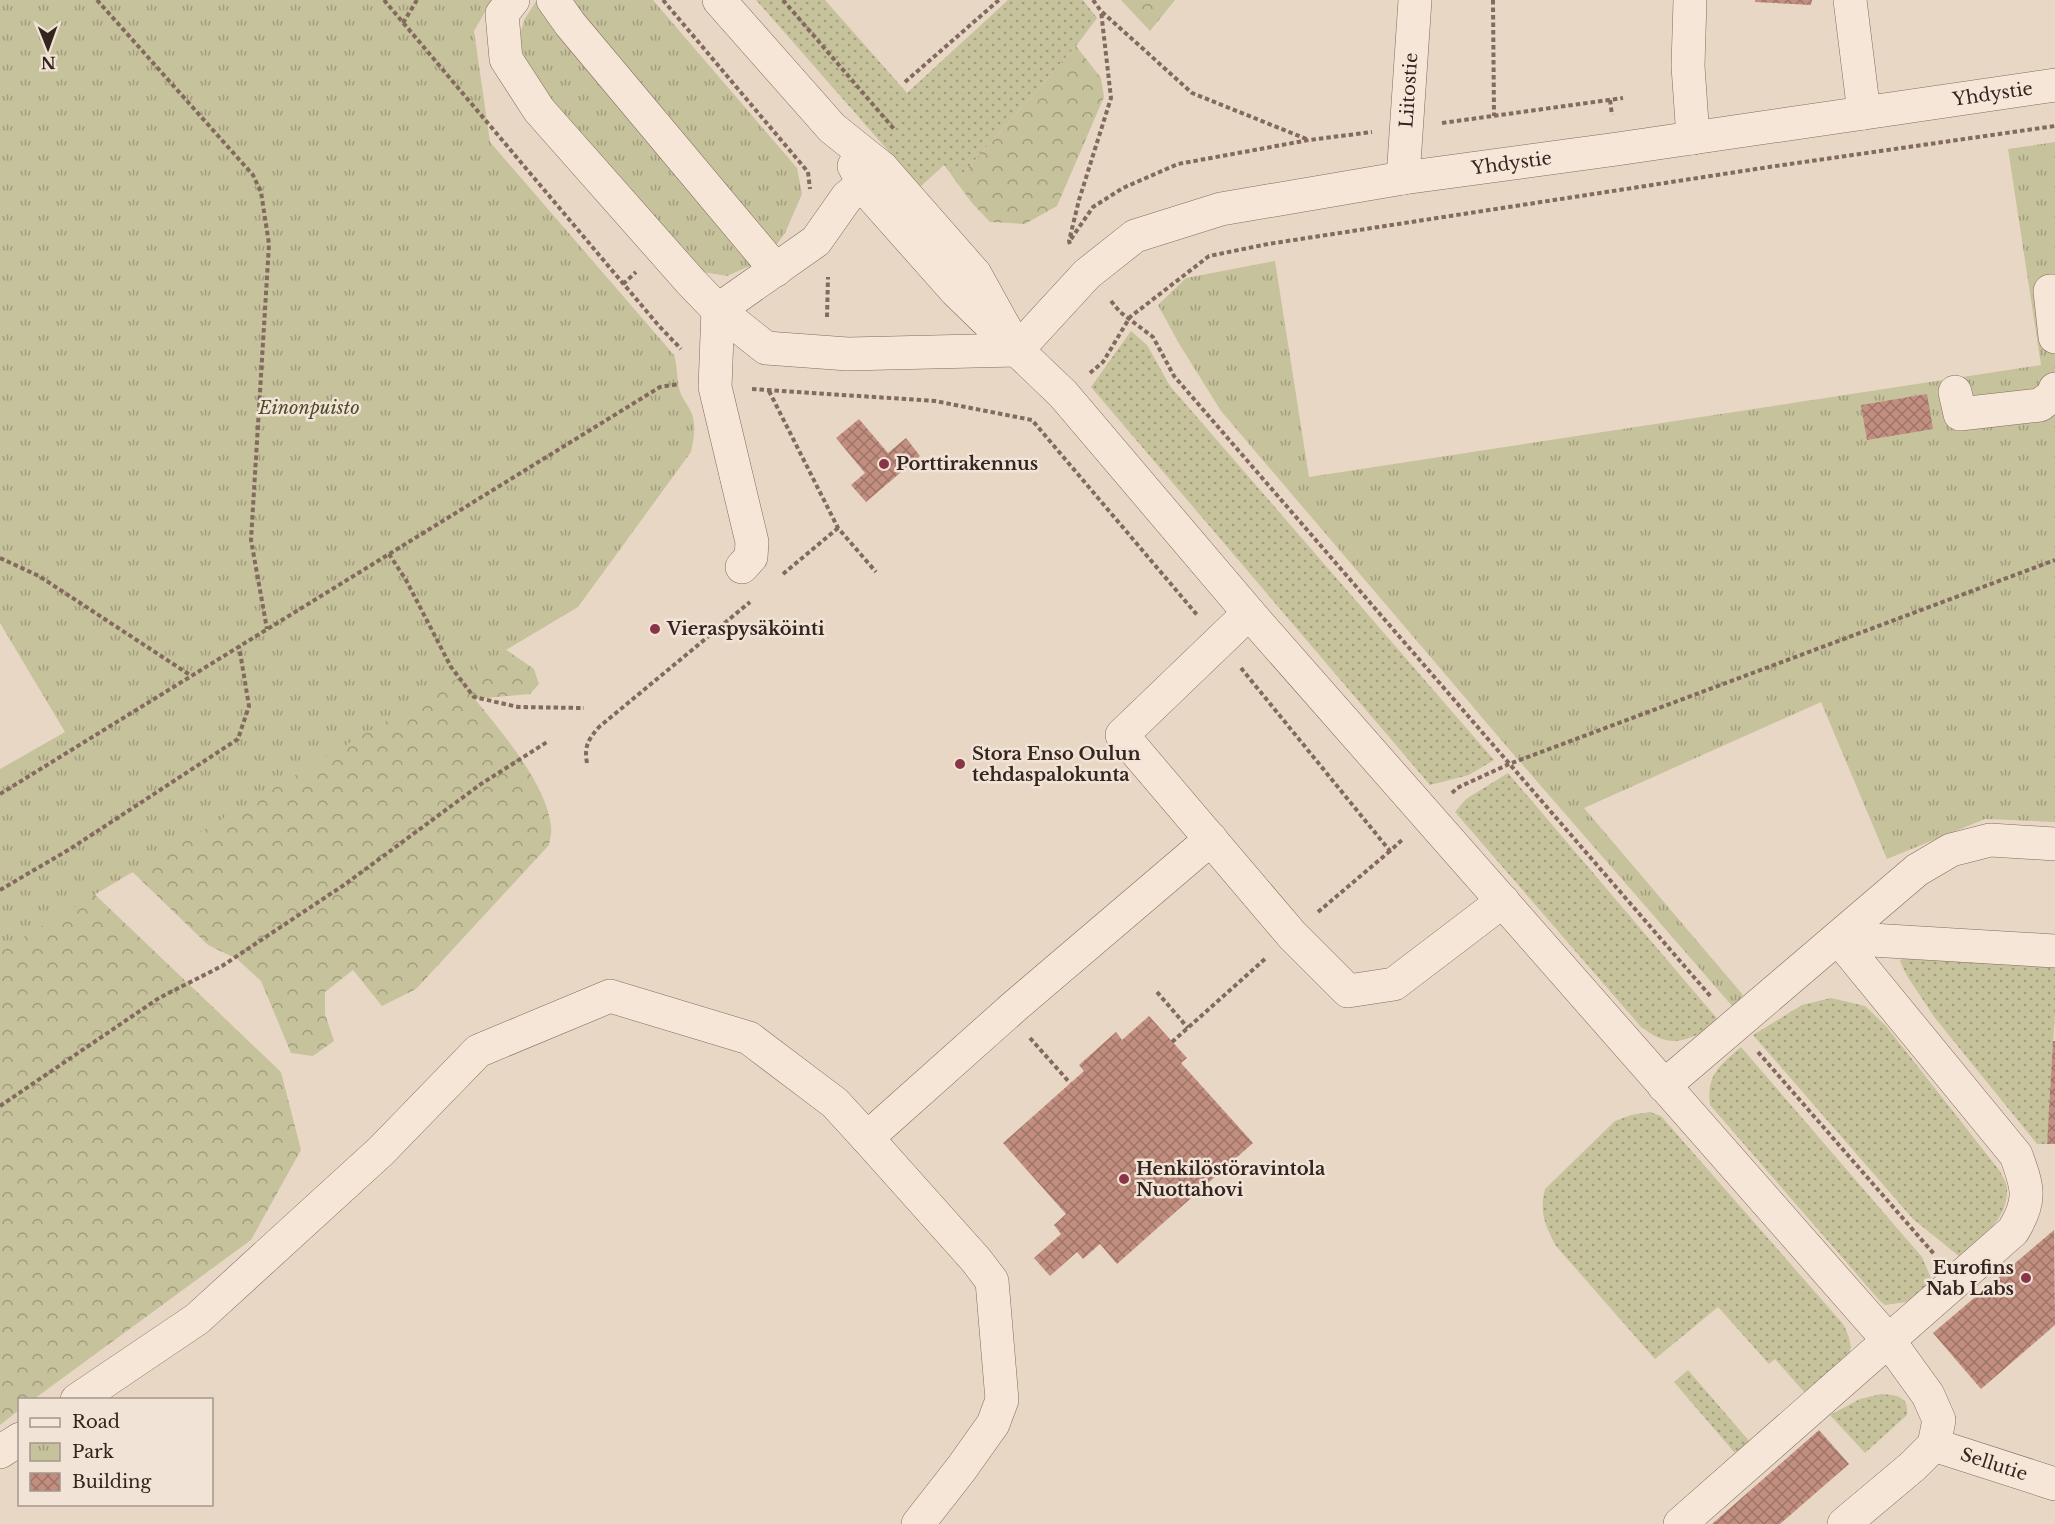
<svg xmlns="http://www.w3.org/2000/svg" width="2055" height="1524" font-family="'Libre Baskerville',serif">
	<defs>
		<pattern id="grass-dots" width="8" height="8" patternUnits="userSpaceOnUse" patternTransform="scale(1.5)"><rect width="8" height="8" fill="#c6c29b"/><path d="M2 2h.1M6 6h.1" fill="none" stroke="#a29d7e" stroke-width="1.8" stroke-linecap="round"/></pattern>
		<pattern id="forest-crowns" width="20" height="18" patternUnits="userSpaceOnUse" patternTransform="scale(1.5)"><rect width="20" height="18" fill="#c6c29b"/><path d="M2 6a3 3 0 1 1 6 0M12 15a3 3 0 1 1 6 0" fill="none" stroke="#a29d7e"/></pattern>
		<pattern id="park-tufts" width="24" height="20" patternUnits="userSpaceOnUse" patternTransform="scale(1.5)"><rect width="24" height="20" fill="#c6c29b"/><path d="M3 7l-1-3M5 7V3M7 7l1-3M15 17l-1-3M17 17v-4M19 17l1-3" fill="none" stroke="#a29d7e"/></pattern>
		<pattern id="building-cross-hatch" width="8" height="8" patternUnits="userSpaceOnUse" patternTransform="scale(1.5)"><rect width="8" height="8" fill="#c28e80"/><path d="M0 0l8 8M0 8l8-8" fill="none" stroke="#9e7468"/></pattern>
	</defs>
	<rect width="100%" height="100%" fill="#e9d7c6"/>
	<!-- grass -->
	<g fill="url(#grass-dots)">
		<path d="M756,0h69l82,93 101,-93h75l14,18 -21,28 -117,132 -15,-13 -24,22z"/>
		<path d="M1131,331l16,14 23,41 324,374 -25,15 -39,10 -339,-398z"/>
		<path d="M1508,773l212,249c-17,10 -37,24 -58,17 -7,-2 -15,-8 -21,-12l-186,-215 11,-13z"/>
		<path d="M1912,949l143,11v53l-8,131h-10l-102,-126 -28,-42 -7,-15z"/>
		<path d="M1831,998l34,8 21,20 113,144c3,5 7,12 8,17 2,32 -26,52 -47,70l-47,-38 -160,-184 49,-30z"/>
		<path d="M1741,1047l181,210 11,26 -27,19 -21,3 -5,-4 -170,-196c-4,-30 10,-40 31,-58z"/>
		<path d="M1650,1112l11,4 182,208c4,8 9,18 7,27 -4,14 -34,33 -45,42l-30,-34 -6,5 -51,-57 -63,52 -99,-113c-11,-21 -17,-34 -11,-57l70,-68 16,-6z"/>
		<path d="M1688,1370l62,72 -8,7 -8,3 -60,-70z"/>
		<path d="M1881,1394c16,1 28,2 26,21l-42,38 -35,-38 30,-16z"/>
	</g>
	<!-- forest -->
	<g fill="url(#forest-crowns)">
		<path d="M1121,0h54l-25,31z"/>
		<path d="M1076,46l25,32 3,19 -47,109 -32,18 -35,-2 -18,-19 -28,-38 16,12z"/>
		<path d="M482,633l52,36 5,15 -9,10 -55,5c27,34 71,84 76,127 1,6 -1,13 -2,19l-133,144 -34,17 -29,-36 -28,22v22l9,27 -21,15 -22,-3 -30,-72 -24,-22 -29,-14 -95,-92z"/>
		<path d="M0,858l85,27 196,187 20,78 -50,90 -217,159 -14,1 -1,10 -19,15z"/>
	</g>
	<!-- park -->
	<g fill="url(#park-tufts)">
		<path d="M0,0h492l-18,31 16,111 184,213c3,8 3,23 5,33 2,10 9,16 13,26 4,12 2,25 -1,38l-113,155 -578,344v-182l65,-37 -65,-109z"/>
		<path d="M537,0h116l144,168 5,26 -17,39 -19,26 -39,17 -31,-5 -182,-213 10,-38z"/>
		<path d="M2055,142v680l-70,-3 -98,40 -66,-157 -237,106 159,187 -10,12 -225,-259 -287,-337 -43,-69 -20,-37 28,-27 89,-17 34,216 732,-112 -33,-216z"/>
	</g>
	<!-- building -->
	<g fill="url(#building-cross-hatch)">
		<path d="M1755,0h57l-1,5 -56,-3z"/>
		<path d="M1927,394l6,35 -66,11 -6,-35z"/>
		<path d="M859,419l29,34 18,-15 14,18 -54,46 -15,-17 14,-12 -29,-35z"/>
		<path d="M1149,1016l38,42 -6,5 72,80 -136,121 -17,-20 -17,15 -6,-7 -27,24 -16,-18 27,-24 -7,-9 12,-11 -63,-71 81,-72 -5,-6 37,-33 6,8z"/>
		<path d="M2053,1041h2v103h-8z"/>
		<path d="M2054,1230l1,95 -74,64 -48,-56z"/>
		<path d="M1819,1430l30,34 -69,60h-68z"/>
	</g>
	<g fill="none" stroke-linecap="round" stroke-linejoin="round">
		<!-- minor casing -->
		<g stroke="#826a5e" stroke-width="34">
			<g id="minor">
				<path d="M513,0l-11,14 4,45 33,51 152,172 27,28 98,-69 31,-44 35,-29"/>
				<path d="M553,0l17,24 206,246"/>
				<path d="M719,0l113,128 50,40 93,106 42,76 46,44 186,219 640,728 39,54 11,25 -5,25 -21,21 -69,58"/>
				<path d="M1690,0l-2,66 5,72"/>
				<path d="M1850,0l14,113"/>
				<path d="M854,166l15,27 87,98 38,37"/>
				<path id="s1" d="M1403,178l12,-178"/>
				<path d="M2055,291h-5l5,46"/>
				<path d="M718,310l48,38 82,6 169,-4"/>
				<path d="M718,310l-3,77 37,155 -1,15 -9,10"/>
				<path id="s2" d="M1017,350l70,-76 48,-38 86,-27 182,-31 214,-29 438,-64"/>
				<path d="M1955,392l5,22 80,-9 13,-10 2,-6"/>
				<path d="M1249,613l-127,122 170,200 56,56 46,-7 109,-83"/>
				<path d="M1838,938l217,13"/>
				<path d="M1664,1086l253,-216 34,-20 39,-10 65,4"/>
				<path d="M867,1138l109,122 16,21 10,119 -9,24 -32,45 -43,55"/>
				<path d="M77,1400l120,-81 184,-168 97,-100 132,-55 139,42 86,65 32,35 148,-132 196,-167"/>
				<path id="s3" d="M1934,1445l121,39"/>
				<path d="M0,1452l20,-13"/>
				<path d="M1680,1524l333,-293c19,-31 15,-43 3,-76l-178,-217"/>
			</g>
		</g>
		<!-- path -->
		<g stroke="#826a5e" stroke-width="4" stroke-dasharray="4.5 3" stroke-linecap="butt">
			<path d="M97,0l156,175 8,17 8,52 -18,296 16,89"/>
			<path d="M384,0l275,326 22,23"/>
			<path d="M663,0l145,172 2,17"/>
			<path d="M783,0l111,129"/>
			<path d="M1093,0l8,11 91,82 117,47"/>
			<path d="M1493,0l1,116"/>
			<path d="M403,23l14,-23"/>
			<path d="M905,82l94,-82"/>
			<path d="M1610,100l2,15"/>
			<path d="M1442,123l181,-25"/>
			<path d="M1071,239l22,-32 30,-19 55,-24 131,-24 63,-8"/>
			<path d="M1070,244l-1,-3 10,-41 32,-102 -10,-87"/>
			<path d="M623,284l13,-12"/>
			<path d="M1111,301l9,11 33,25 21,39 538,622"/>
			<path d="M827,317l1,-40"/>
			<path d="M1090,373l13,-11 27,-45 79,-61 59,-12 501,-77 286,-41"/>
			<path d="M752,389l183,12 97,19 166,196"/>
			<path d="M769,391l69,137 38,44"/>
			<path d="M389,554l17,26 45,87 23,30 44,10 66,1"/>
			<path d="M0,558l39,18 151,99"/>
			<path d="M783,574l55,-46"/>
			<path d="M1241,668l149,183 13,-12"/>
			<path d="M587,763c-3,-17 1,-23 12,-36l151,-125"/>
			<path d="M1452,793l5,-5 52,-24 546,-204"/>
			<path d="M0,794l660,-407 19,-3"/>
			<path d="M0,890l70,-41 168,-110 11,-33 -10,-60"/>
			<path d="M1318,912l72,-61"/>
			<path d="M1157,992l31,36"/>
			<path d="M1030,1038l40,45"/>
			<path d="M1172,1042l93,-83"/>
			<path d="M1758,1052l176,202"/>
			<path d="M0,1106l159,-108 63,-32 122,-81 137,-101 66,-42"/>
		</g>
		<!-- minor -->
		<use href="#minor" stroke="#f5e6d8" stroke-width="33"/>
	</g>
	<!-- markers -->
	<g fill="#8a3547" stroke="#f1e3d5" stroke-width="2">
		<circle cx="884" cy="464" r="6"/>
		<circle cx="655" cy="629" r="6"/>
		<circle cx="960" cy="764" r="6"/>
		<circle cx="1124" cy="1179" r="6"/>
		<circle cx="2026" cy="1278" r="6"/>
	</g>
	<g text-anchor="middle" stroke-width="5" stroke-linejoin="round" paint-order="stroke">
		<!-- street labels -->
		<g font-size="18" fill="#342520" stroke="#f1e3d5">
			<text dy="6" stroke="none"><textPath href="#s1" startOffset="88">Liitostie</textPath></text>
			<text dy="6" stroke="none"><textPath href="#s2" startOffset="1035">Yhdystie</textPath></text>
			<text dy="6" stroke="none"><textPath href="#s2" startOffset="549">Yhdystie</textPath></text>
			<text dy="6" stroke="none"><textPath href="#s3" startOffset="63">Sellutie</textPath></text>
		</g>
		<!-- park labels -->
		<g font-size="18" font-style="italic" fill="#4c4e29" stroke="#f1e3d5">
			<text x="309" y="414">Einonpuisto</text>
		</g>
		<!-- poi labels -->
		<g font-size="18" font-weight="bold" fill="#342520" stroke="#f1e3d5" text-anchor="start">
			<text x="896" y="470">Porttirakennus</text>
			<text x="667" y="635">Vieraspysäköinti</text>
			<text x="972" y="760">Stora Enso Oulun<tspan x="972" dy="21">tehdaspalokunta</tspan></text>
			<text x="1136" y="1175">Henkilöstöravintola<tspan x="1136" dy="21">Nuottahovi</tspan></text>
			<text x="2014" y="1274" text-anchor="end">Eurofins<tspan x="2014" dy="21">Nab Labs</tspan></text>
		</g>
	</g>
	<!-- legend -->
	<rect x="18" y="1398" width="195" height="108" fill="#f1e3d5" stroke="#a5978d" stroke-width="1.5"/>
	<rect x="30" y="1418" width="30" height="9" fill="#f5e6d8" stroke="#a5978d" stroke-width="1.5"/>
	<text x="72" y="1428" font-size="18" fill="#342520">Road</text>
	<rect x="30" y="1443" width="30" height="18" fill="url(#park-tufts)" stroke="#a5978d" stroke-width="1.5"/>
	<text x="72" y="1458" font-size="18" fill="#342520">Park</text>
	<rect x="30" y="1473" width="30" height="18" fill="url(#building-cross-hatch)" stroke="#a5978d" stroke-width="1.5"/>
	<text x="72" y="1488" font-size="18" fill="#342520">Building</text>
	<!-- north arrow -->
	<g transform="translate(48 48) rotate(179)" stroke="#f1e3d5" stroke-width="4.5" paint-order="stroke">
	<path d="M0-4.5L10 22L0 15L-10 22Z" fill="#342520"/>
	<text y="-9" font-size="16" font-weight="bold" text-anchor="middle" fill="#342520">N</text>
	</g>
</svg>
